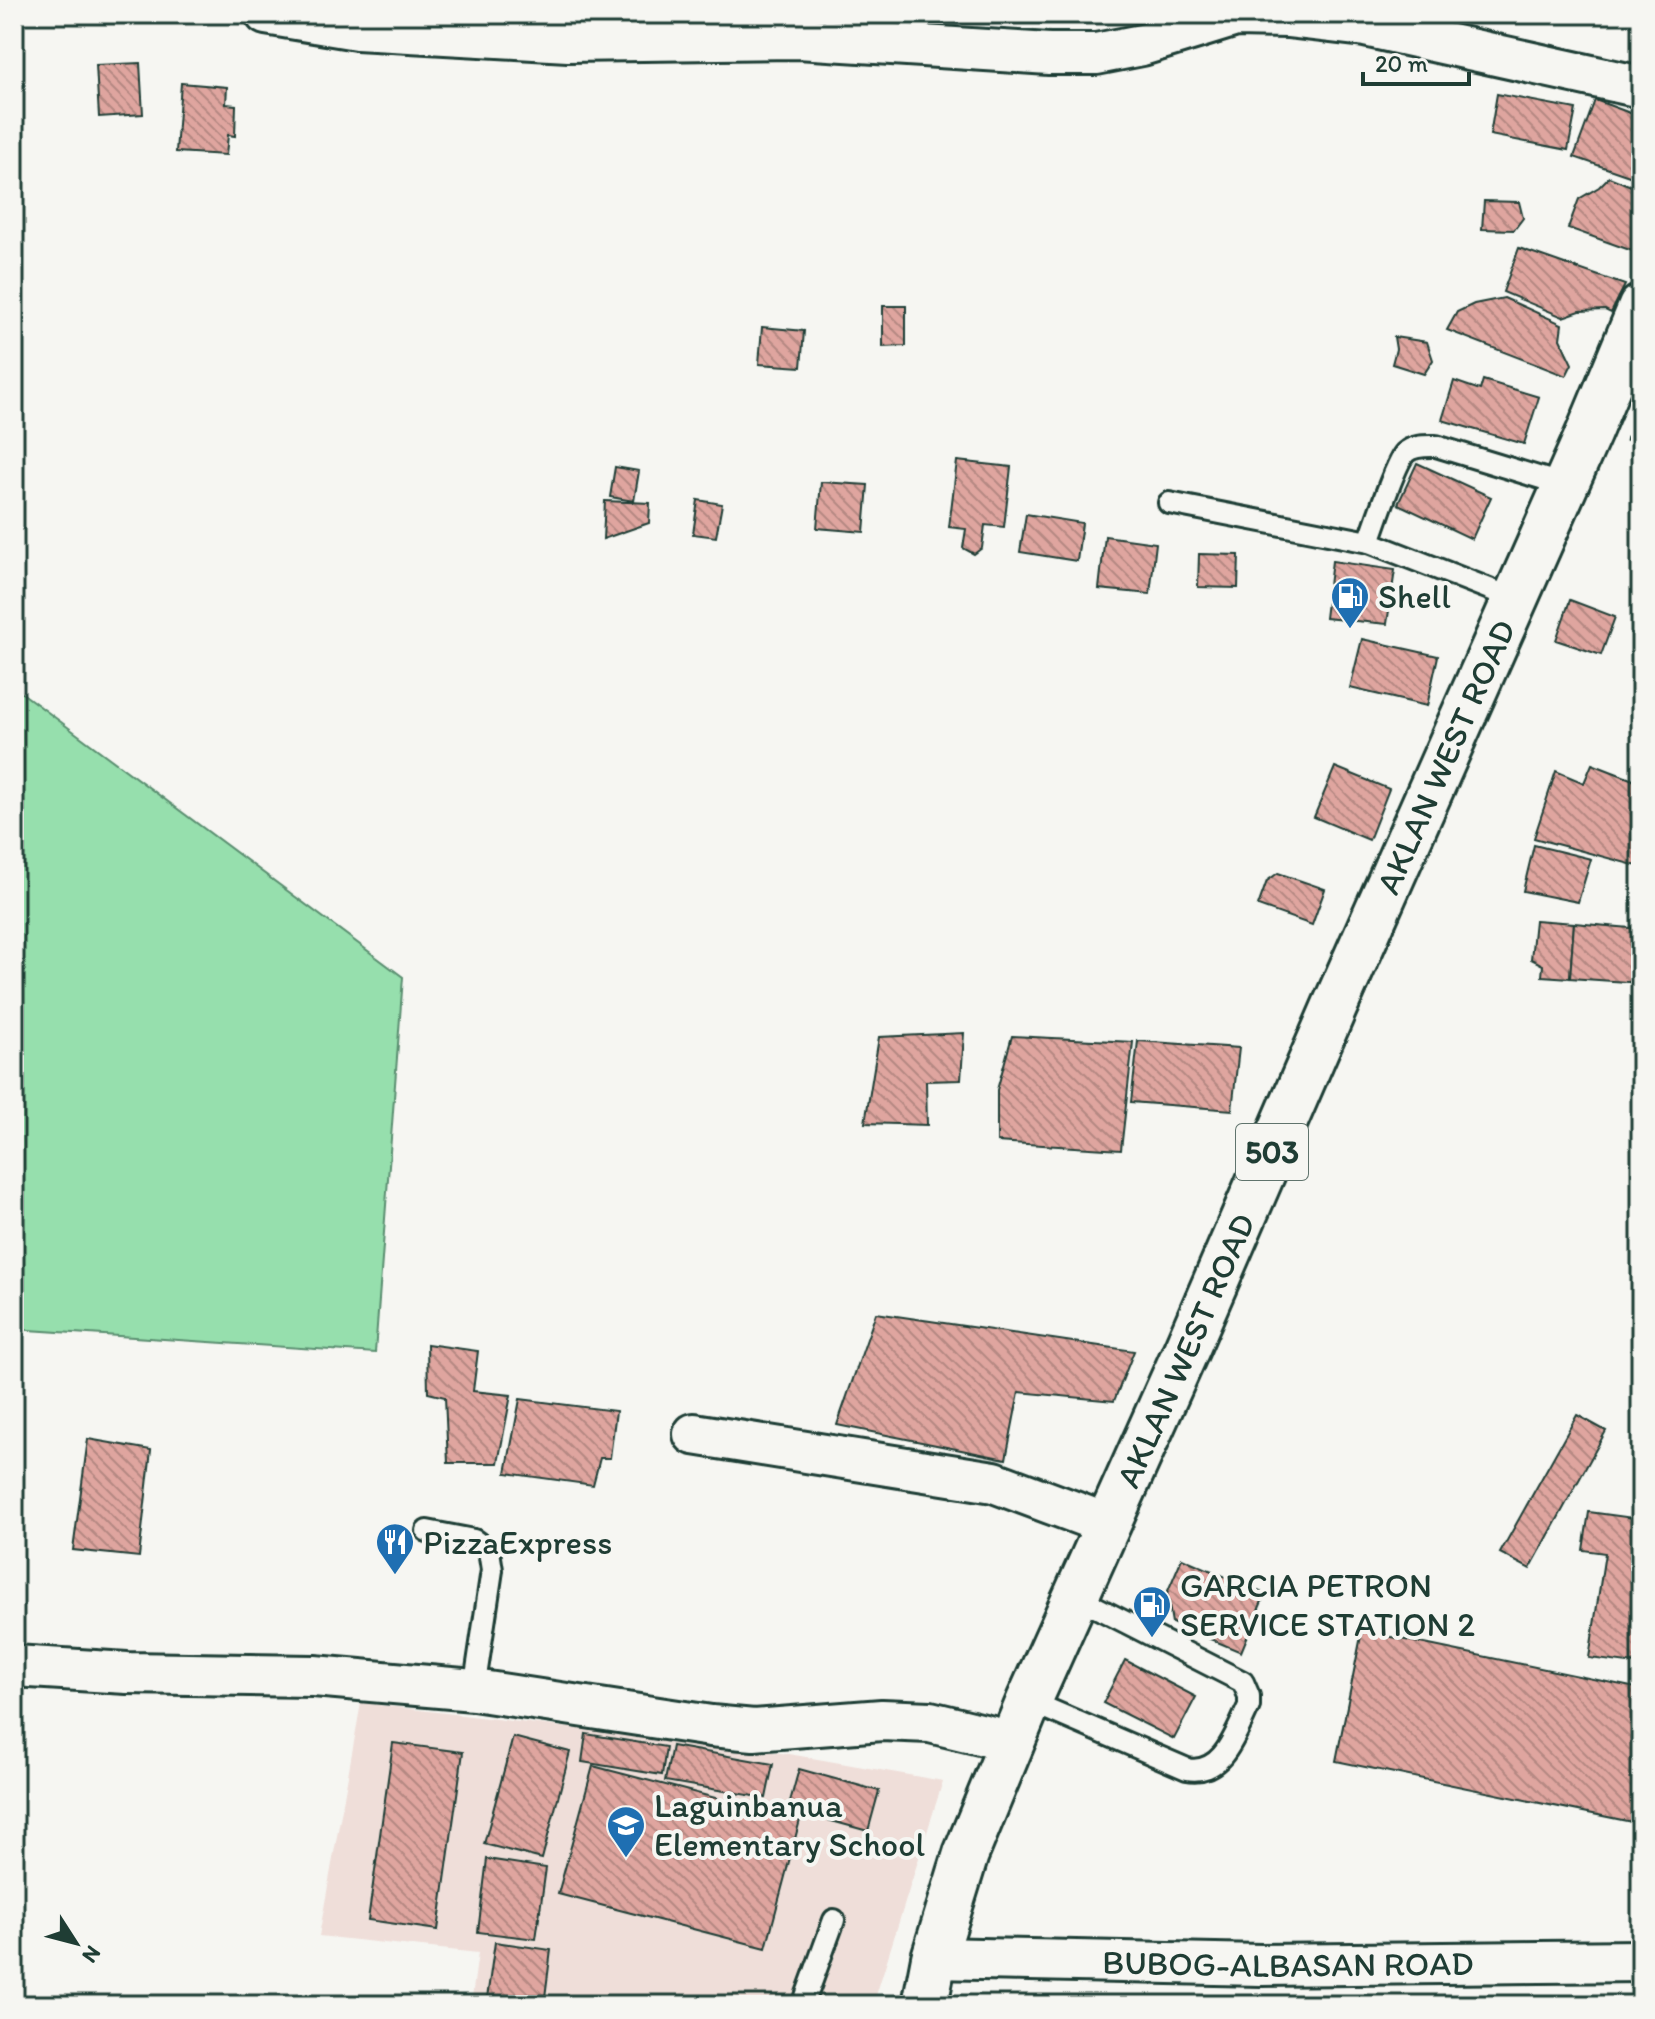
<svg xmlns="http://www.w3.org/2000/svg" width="1655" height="2019" font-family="Itim,sans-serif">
	<defs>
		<pattern id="building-back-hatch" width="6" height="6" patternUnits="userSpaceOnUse" patternTransform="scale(2)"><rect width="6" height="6" fill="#dfa59f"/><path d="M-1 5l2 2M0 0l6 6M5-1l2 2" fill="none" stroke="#b48882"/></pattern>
	</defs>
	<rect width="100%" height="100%" fill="#f6f6f2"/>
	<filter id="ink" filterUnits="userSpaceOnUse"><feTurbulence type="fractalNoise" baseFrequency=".0125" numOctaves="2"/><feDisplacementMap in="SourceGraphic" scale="16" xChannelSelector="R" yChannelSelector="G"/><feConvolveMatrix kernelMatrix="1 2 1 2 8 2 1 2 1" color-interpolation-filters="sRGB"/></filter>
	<g filter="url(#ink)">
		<!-- built -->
		<path fill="#efded9" d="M361,1703l428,51 154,27 -70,224h-402l7,-52 -159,-17z"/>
		<!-- grass -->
		<path fill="#96dfad" stroke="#5a8e70" stroke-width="2" d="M14,687l389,290 -28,376 -361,-24z"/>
		<!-- building -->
		<g fill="url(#building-back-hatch)" stroke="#1f3d34" stroke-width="2">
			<path d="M497,14h26v5l-27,-2z"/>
			<path d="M140,63l3,51 -44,3 -3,-52z"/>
			<path d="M181,83l46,4 -1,17 10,1 -1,31 -7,-1 -2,20 -50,-3z"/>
			<path d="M1497,94l79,15 -8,41 -78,-15z"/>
			<path d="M1595,100l46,17v63l-67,-23z"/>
			<path d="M1609,177l32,13v64l-73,-26 11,-29 20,-12z"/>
			<path d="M1484,201l35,1 4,16 -9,12 -32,-1z"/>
			<path d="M1519,248l106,37 -14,28 -6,-3 -25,1 -17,6 -60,-25z"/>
			<path d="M1504,298l58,26 -2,15 12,25 -6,12 -119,-46 10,-18 17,-8z"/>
			<path d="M883,306h23v40l-23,1z"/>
			<path d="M762,327l42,4 -3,36 -42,-3z"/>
			<path d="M1394,337l33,5 6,18 -9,14 -32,-10 4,-15z"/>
			<path d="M1483,380l56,17 -15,47 -82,-24 12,-39 26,9z"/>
			<path d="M957,461l54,6 -7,60 -19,-2 -3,23 -8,6 -11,-6 3,-19 -17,-2z"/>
			<path d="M1417,463l74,34 -19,42 -74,-35z"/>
			<path d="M615,467l24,4 -5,30 -24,-4z"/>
			<path d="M821,482l47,3 -4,47 -47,-4z"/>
			<path d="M698,500l24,4 -6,33 -23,-3z"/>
			<path d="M605,501l45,2 -1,20 -46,16z"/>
			<path d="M1026,514l56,9 -5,38 -57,-9z"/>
			<path d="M1105,536l51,7 -6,51 -51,-5z"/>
			<path d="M1199,554l40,1 -1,33 -40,-1z"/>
			<path d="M1332,561l63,9 -8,54 -62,-6z"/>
			<path d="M1570,600l45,17 -14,38 -45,-15z"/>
			<path d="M1362,639l76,17 -11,50 -77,-18z"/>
			<path d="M1592,764l49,19v84l-107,-29 22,-67 28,12z"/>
			<path d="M1335,767l54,22 -20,51 -55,-23z"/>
			<path d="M1534,845l57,14 -13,43 -55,-11z"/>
			<path d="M1278,873l47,16 -13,36 -54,-19 9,-25z"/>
			<path d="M1535,920l39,3 -4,55 -28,-2 1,-11 -12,-6z"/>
			<path d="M1574,923l67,6v54l-71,-5z"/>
			<path d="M964,1033l-3,47 -35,1 1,44 -62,-2 14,-86z"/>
			<path d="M1012,1036l121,6 -12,108 -124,-8v-52z"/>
			<path d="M1138,1041l101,7 -7,62 -101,-8z"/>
			<path d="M876,1313l258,38 -20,50 -95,-9 -13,67 -169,-34z"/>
			<path d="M427,1344l51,7 -5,40 38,4 -13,68h-50l-3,-66 -17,-4z"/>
			<path d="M520,1399l96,12 -6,47h-10l-7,27 -87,-12z"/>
			<path d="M1577,1415l29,16 -76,138 -30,-16z"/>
			<path d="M88,1439l63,11 -12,107 -66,-7z"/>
			<path d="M1589,1512l52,7v107l-6,38 -46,-6 16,-105 -22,-3z"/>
			<path d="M1182,1558l83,36 -24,58 -69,-29 -5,-30z"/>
			<path d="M1362,1631l279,58v91l-9,42 -296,-61z"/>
			<path d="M1125,1660l71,37 -22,42 -71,-36z"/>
			<path d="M586,1734l80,13 -4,28 -80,-13z"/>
			<path d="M513,1737l57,15 -28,107 -58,-15z"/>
			<path d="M393,1743l70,9 -25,178 -70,-10z"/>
			<path d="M672,1746l101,18 -7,34 -101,-17z"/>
			<path d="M593,1766l207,54 -34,128 -208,-54z"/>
			<path d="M799,1769l80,22 -11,40 -80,-22z"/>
			<path d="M487,1859l59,9 -10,71 -58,-7z"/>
			<path d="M495,1942l56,8 -7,55h-58z"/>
		</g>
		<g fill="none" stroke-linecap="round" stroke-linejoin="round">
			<!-- service casing -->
			<g stroke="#1f3d34" stroke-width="26">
				<g id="service">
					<path d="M1169,503l200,39"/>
					<path d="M1515,599l-146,-57c6,-17 26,-78 36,-89 8,-8 21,-7 31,-7l128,39"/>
					<path d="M427,1531l47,9 15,11 3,19 -18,120"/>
					<path d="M1029,1701l158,68c36,7 49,-37 62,-63v-10l-6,-14 -165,-84"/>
					<path d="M803,2005l31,-85"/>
				</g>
			</g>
			<!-- minor casing -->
			<g stroke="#1f3d34" stroke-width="46">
				<g id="minor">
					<path d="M266,14l91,15 211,12 230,-3 251,16h47l46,-9 94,-29 51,1 78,9 276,61"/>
					<path d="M694,1434l300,48 115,43"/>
					<path d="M14,1666l113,7 187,3 160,14 237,36 43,4 128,-10 48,2 83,20"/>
					<path id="s1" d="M934,1958l327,7 380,-4"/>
				</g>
			</g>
			<!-- primary casing -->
			<g stroke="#1f3d34" stroke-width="50">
				<g id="primary">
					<path id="s2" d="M925,2005l9,-47 32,-104 63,-153 158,-353 147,-340 255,-576 52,-125"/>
				</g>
			</g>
			<!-- path -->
			<path stroke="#1f3d34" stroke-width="5" stroke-dasharray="8 6" stroke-linecap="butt" d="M1626,438l15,3"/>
			<!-- service -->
			<use href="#service" stroke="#f6f6f2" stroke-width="20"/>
			<!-- minor -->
			<use href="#minor" stroke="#f6f6f2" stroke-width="40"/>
			<!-- primary -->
			<use href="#primary" stroke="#f6f6f2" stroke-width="44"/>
		</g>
	</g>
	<!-- icons -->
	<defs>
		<g id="fuel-pin" transform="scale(2)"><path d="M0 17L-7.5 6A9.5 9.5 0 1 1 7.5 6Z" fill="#1f6fb2" stroke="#f6f6f2"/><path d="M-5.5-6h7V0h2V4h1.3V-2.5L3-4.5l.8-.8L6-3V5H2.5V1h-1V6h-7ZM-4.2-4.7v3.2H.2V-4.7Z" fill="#fff"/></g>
		<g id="restaurant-pin" transform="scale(2)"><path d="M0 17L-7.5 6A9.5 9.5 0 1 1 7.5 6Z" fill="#1f6fb2" stroke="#f6f6f2"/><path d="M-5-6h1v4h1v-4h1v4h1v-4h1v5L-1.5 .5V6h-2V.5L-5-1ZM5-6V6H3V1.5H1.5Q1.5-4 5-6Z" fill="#fff"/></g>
		<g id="school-pin" transform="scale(2)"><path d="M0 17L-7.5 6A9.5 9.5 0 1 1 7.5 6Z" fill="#1f6fb2" stroke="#f6f6f2"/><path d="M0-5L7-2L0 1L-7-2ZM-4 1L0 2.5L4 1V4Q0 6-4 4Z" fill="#fff"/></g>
	</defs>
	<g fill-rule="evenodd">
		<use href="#fuel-pin" x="1350" y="596"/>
		<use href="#restaurant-pin" x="395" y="1542"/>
		<use href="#fuel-pin" x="1152" y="1605"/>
		<use href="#school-pin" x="626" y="1825"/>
	</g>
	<g text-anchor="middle" stroke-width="8" stroke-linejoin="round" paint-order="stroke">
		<!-- shield labels -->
		<rect fill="#f6f6f2" stroke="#60746d" stroke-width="2" x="1236" y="1124" width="72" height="56" rx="6"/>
		<g font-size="32" font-weight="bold" fill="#1f3d34">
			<text x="1272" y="1163">503</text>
		</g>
		<!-- poi labels -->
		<g font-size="34" fill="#1f3d34" stroke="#f6f6f2" text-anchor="start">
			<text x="1378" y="608">Shell</text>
			<text x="423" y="1554">PizzaExpress</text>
			<text x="1180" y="1597">GARCIA PETRON<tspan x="1180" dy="39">SERVICE STATION 2</tspan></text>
			<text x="654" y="1817">Laguinbanua<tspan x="654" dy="39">Elementary School</tspan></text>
		</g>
		<!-- street labels -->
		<g font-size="34" fill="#1f3d34" stroke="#f6f6f2">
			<text dy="12" stroke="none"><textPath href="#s2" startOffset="1354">AKLAN WEST ROAD</textPath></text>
			<text dy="12" stroke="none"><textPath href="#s2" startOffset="706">AKLAN WEST ROAD</textPath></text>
			<text dy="12" stroke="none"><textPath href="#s1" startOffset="354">BUBOG-ALBASAN ROAD</textPath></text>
		</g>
	</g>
	<!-- margin -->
	<rect width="1655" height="2019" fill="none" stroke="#f6f6f2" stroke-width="48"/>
	<rect x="24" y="24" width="1607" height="1971" fill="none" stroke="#1f3d34" stroke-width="3" filter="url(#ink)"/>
	<!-- north arrow -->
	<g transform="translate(76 1943) rotate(126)" stroke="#f6f6f2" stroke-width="6" paint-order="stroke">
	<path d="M0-6L14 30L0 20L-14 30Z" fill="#1f3d34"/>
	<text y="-12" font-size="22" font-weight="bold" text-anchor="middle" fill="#1f3d34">N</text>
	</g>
	<!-- scale -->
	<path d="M1363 72v12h106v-12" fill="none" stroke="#1f3d34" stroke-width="4"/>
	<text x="1375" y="72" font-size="24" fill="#1f3d34" stroke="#f6f6f2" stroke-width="6" paint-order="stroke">20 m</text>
</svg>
